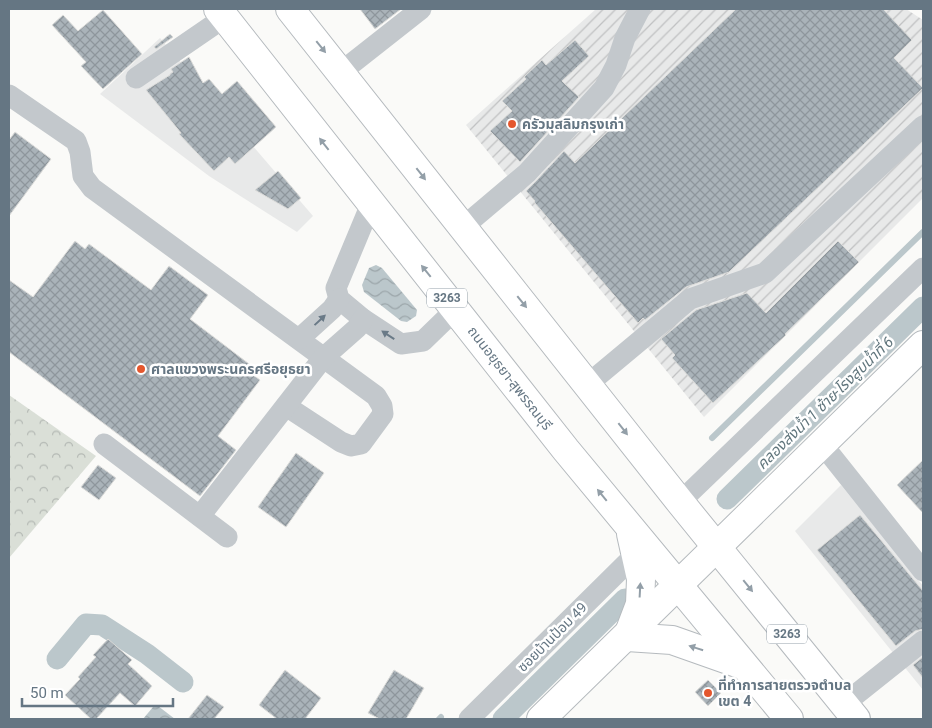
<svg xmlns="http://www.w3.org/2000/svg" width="932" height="728" font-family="Roboto,'Noto Sans Thai',sans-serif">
	<defs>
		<pattern id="industrial-furrows" width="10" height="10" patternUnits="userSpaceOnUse" patternTransform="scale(1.25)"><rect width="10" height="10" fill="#e8e9e9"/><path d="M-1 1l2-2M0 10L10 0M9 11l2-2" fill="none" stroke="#c0c1c2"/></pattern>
		<pattern id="forest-crowns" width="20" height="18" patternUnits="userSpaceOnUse" patternTransform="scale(1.25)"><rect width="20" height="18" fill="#dadfd7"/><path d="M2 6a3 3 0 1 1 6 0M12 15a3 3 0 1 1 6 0" fill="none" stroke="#b4b9b4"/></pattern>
		<pattern id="water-waves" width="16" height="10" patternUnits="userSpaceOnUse" patternTransform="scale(1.25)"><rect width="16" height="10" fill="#bbc7cb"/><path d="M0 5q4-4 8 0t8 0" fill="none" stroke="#9ca6aa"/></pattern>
		<pattern id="building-cross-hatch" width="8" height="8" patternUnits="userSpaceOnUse" patternTransform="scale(1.25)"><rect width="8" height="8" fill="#aab3b9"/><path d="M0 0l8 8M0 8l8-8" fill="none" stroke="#8e969c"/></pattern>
	</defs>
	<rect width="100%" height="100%" fill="#fafaf8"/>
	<!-- built -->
	<g fill="#e8e9e9">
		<path d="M160,38l153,178 -16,16 -88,-56 -109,-82z"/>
		<path d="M841,485l82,101v104l-128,-159z"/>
	</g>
	<!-- industrial -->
	<path fill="url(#industrial-furrows)" d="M596,9h310l17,11v178l-219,219 -238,-292z"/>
	<!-- forest -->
	<path fill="url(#forest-crowns)" d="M9,395l87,61 -87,102z"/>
	<!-- water -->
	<g fill="url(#water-waves)">
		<path d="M376,265l6,3 35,42 -1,6 -9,6 -6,-1 -37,-29 -2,-7 7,-17z"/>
		<path d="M158,706l17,13h-32l10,-12z"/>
	</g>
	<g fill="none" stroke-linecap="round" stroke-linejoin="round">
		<!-- stream -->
		<g stroke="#bbc7cb" stroke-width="6">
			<path d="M712,438l211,-206"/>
			<path d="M439,719l2,-2"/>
		</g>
		<!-- canal -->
		<g stroke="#bbc7cb" stroke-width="21">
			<path d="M727,499l196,-192"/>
			<path d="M57,659l29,-35 16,1 45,29 36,28"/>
			<path d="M503,719l122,-120"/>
		</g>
	</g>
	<!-- building -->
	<g fill="url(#building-cross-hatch)" stroke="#dcdcda">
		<path d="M360,9h41l-26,20z"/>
		<path d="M736,9h147l29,31 -18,18 29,30 -194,184 -43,15 -41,33 -2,-2 -5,5 -104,-121 1,-1 -9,-10 10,-10 28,-30 11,12z"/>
		<path d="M103,10l39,44 -39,35 -22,-23 5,-4 -34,-37 11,-10 15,16z"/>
		<path d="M170,34l3,3 -17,12 -2,-2z"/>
		<path d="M575,40l14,16 -27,25 17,16 -59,65 -30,-31 22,-20 -10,-10 24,-22 -2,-2 18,-17 4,5z"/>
		<path d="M189,57l14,26 6,-4 13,15 15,-13 39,46 -41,37 -6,-7 -15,14 -35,-37 2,-1 -35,-43 24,-15v-1l3,-2 -2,-3z"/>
		<path d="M15,132l36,27 -42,57v-76z"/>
		<path d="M278,171l23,27 -13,11 -33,-19z"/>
		<path d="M75,241l10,8 4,-5 62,46 18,-24 39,29 -18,24 63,48 -4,5 11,8 -42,56 18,14 -36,46 -191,-144v-72l24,17z"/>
		<path d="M838,241l21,21 -74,72 1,1 -73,68 -41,-45 3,-3 -14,-16 35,-29 51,-17 19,20z"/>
		<path d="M296,453l28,20 -38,54 -28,-20z"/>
		<path d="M923,460v53l-26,-28z"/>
		<path d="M98,465l18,13 -17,22 -18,-13z"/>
		<path d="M860,515l63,76v38l-8,2 -19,15 -79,-96z"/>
		<path d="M108,639l24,21 -4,4 24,22 -17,20 -15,-13 -24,26h-5l-26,-24 15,-16 -2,-2 18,-20 -3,-2z"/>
		<path d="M923,657v21l-10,-13z"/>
		<path d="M285,670l36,28 -16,21h-28l-18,-14z"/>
		<path d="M394,670l30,18 -18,31h-26l-12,-6z"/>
		<path d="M708,680l13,13 -13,13 -13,-14z"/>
		<path d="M207,695l17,12 -10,12h-26z"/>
	</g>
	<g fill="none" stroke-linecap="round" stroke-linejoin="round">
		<!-- major casing -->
		<g stroke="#b5babe" stroke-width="30">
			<g id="major">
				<path d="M218,9l348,441 223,269"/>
				<path d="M290,9l390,493 176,217"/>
				<path d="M629,633l11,-29 1,-25 -10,-45"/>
				<path d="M627,637l45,3 68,24"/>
				<path d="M541,719l382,-374"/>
			</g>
		</g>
		<!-- minor -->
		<g stroke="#c3c8cc" stroke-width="21">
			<path d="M341,72l80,-63"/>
			<path d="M136,78l89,-61"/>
			<path d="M9,95l67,46 4,11 3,24 9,12 284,208 6,10 1,8 -22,30 -10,2 -10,-4 -55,-36"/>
			<path d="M371,204l-35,84 3,11 24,20 38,25 22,-3 33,-32"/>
			<path d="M463,227l64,-54 77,-85 12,-23 9,-27 15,-29"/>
			<path d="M299,339l33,-30 7,-10"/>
			<path d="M588,384l102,-85 75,-26 158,-147"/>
			<path d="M104,444l123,93"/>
			<path d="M822,444l101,127"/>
			<path d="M680,502l243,-234"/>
			<path d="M200,516l123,-158 34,-30 6,-9"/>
			<path d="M844,704l79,-63"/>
			<path d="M469,719l167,-165"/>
		</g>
		<!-- major -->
		<use href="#major" stroke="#fff" stroke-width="28"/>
	</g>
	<!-- one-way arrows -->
	<defs><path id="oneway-solid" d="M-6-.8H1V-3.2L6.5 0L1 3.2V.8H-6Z" transform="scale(1.25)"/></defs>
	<g fill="#939fa8">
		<use href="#oneway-solid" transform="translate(321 47) rotate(51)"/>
		<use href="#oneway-solid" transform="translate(324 144) rotate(-128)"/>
		<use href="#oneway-solid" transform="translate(421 174) rotate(52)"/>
		<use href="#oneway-solid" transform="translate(426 271) rotate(-129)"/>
		<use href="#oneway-solid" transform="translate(522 302) rotate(51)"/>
		<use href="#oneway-solid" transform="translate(623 429) rotate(52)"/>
		<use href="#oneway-solid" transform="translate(602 495) rotate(-129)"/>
		<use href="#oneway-solid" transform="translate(748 586) rotate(51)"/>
		<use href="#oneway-solid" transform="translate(640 590) rotate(-87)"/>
		<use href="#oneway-solid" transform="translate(696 648) rotate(-162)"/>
	</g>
	<g fill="#6a7a87">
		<use href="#oneway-solid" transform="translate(320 320) rotate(-43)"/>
		<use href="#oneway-solid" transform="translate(388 335) rotate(-147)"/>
	</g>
	<!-- markers -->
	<g fill="#e4572e" stroke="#fff" stroke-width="2">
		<circle cx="512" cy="124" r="5"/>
		<circle cx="141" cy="369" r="5"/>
		<circle cx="708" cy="693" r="5"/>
	</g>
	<g text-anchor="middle" stroke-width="5" stroke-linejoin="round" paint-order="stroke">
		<!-- shield labels -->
		<g fill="#fff" stroke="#939fa8" stroke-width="1">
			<rect x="427" y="288.5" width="40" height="19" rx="4"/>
			<rect x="767" y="624.5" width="40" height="19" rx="4"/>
		</g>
		<g font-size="12" font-weight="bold" fill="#657683">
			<text x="447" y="302">3263</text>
			<text x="787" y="638">3263</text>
		</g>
		<!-- poi labels -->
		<g font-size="14" font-weight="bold" fill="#657683" stroke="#fff" text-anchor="start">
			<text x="522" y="129">ครัวมุสลิมกรุงเก่า</text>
			<text x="151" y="374">ศาลแขวงพระนครศรีอยุธยา</text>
			<text x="718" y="690">ที่ทำการสายตรวจตำบล<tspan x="718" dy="16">เขต 4</tspan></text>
		</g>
		<!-- street labels -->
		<g font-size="14" fill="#657683" stroke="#fff">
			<text transform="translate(510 378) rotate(52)" y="5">ถนนอยุธยา-สุพรรณบุรี</text>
			<text transform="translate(552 637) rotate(-45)" y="5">ซอยบ้านป้อม 49</text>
		</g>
		<!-- water labels -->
		<g font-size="15" font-style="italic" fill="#60757c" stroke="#fff">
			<text transform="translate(825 403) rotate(-44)" y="5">คลองส่งน้ำ 1 ซ้าย-โรงสูบน้ำที่ 6</text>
		</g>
	</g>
	<!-- border -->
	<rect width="932" height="728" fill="none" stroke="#657683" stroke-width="20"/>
	<!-- scale -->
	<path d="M22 698v8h151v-8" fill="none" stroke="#657683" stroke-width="2.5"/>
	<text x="30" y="698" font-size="15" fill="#657683" stroke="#ffffff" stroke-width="4" paint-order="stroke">50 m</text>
</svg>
